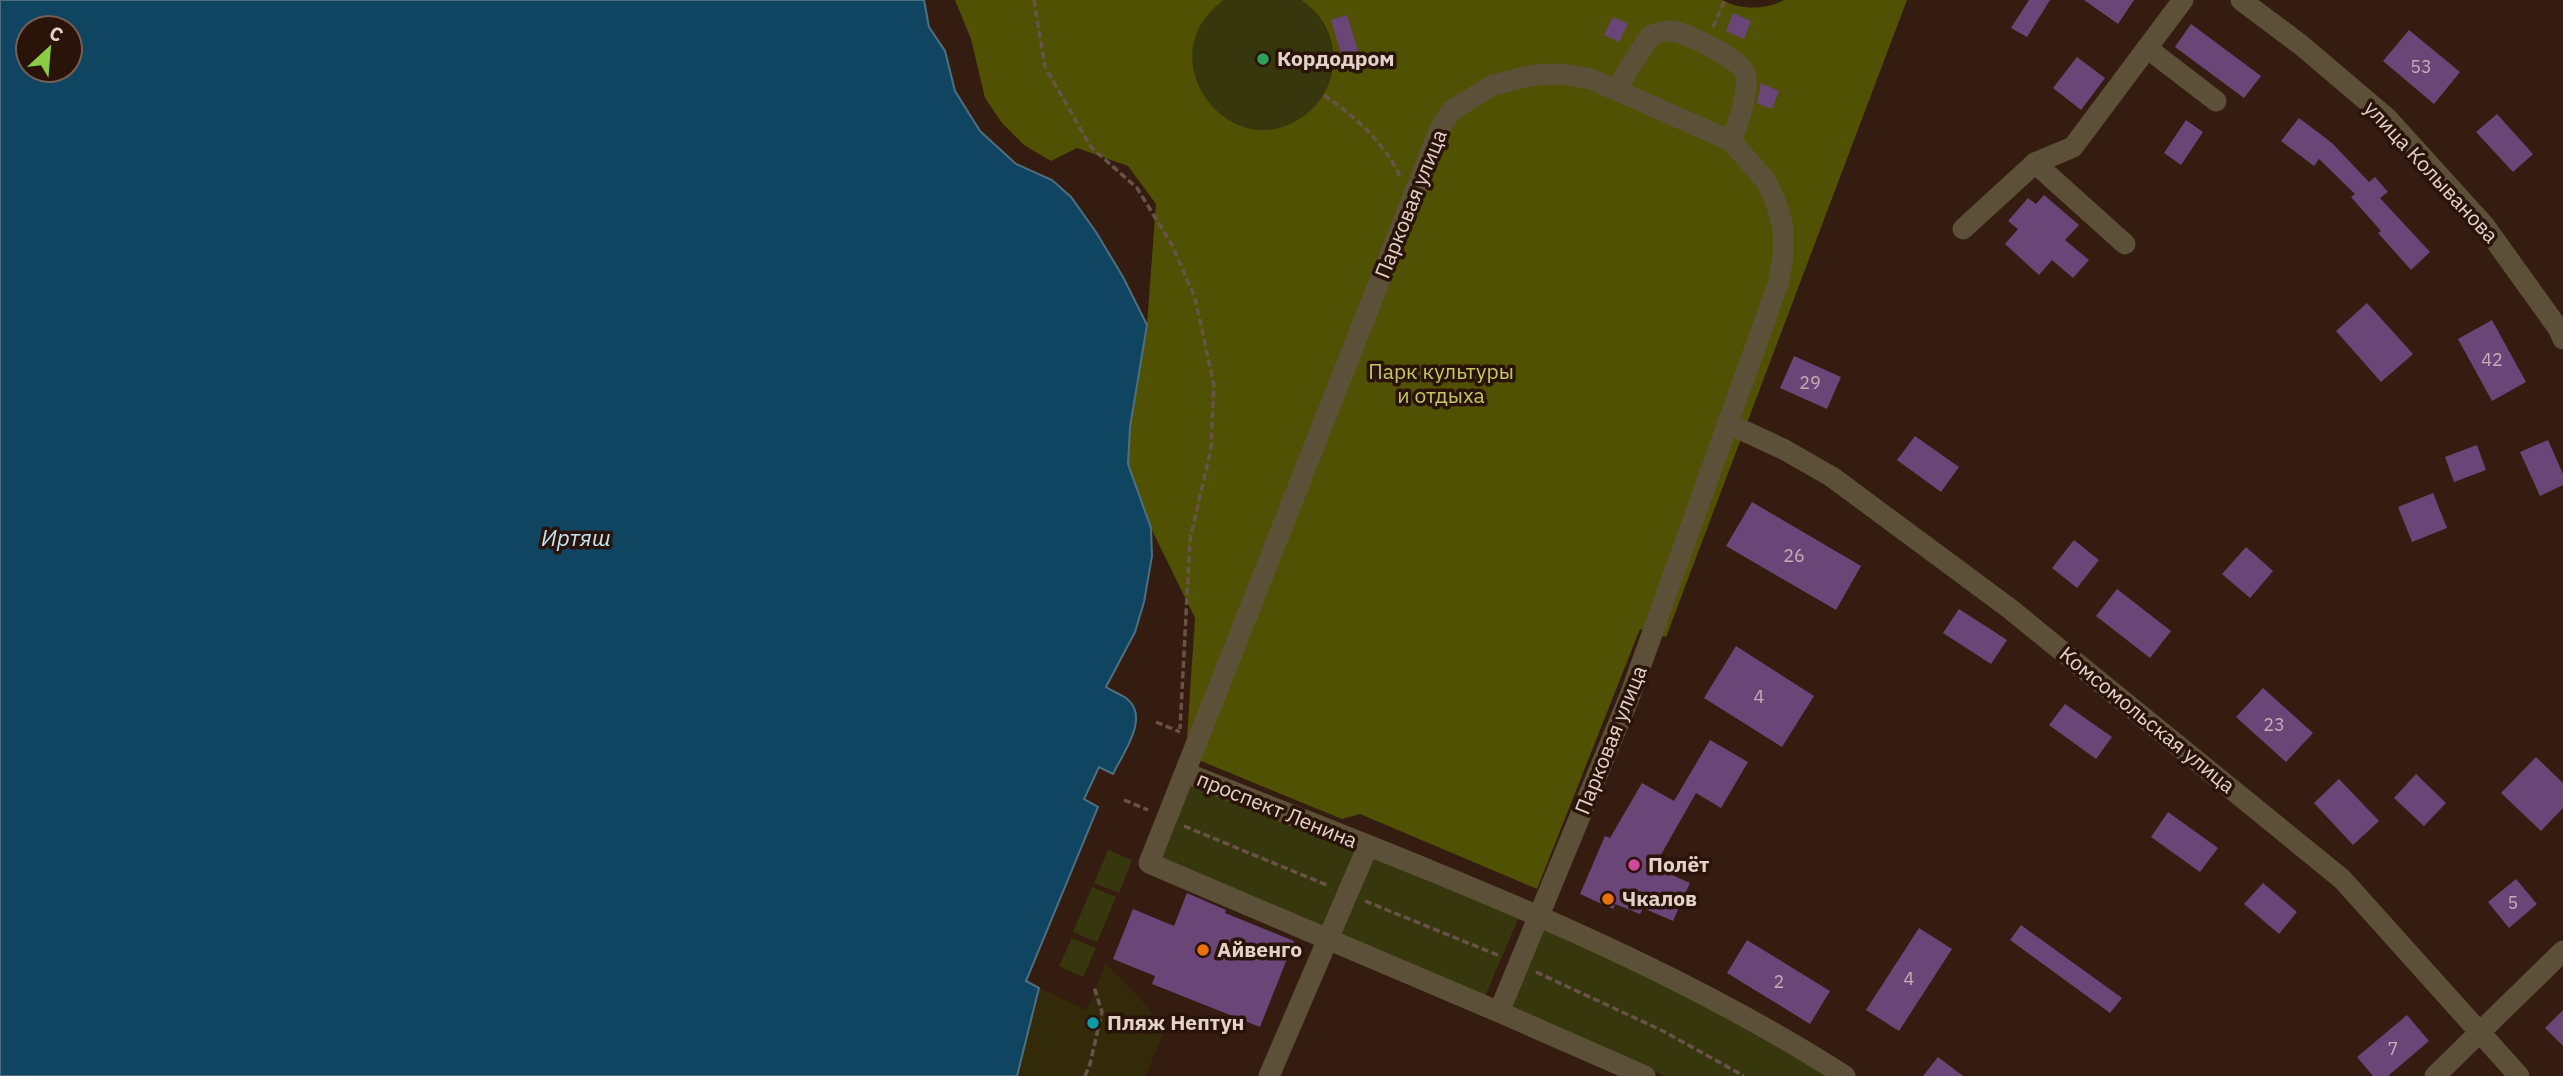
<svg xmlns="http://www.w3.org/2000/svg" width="2563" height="1076" font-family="'IBM Plex Sans',sans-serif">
	<rect width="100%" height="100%" fill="#341c11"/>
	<!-- green -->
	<g fill="#37370e">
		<path d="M1224,0c22,0 56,0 75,0 8,1 16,11 20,17 18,26 19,59 0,84 -65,86 -186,-37 -95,-101z"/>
		<path d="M1187,780l172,70 -34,78 -168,-70z"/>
		<path d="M1108,850l24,10 -13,33 -25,-10z"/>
		<path d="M1370,855l149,62 -34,79 -148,-63z"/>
		<path d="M1092,887l24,10 -19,45 -24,-10z"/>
		<path d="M1543,928l136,62 150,86h-164l-154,-70z"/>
		<path d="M1072,938l24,10 -13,29 -24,-11z"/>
	</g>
	<!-- forest -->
	<path fill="#515104" d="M955,0h269c-82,58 12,176 86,111 13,-12 22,-29 23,-47 2,-25 -10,-50 -32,-64h421c18,10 43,10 62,0h123l-241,637 -26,-8 -103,260 -177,-75 -18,5 -141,-58 -14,-24 8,-119 -44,-90 -23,-63 2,-38 17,-102 9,-121 -28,-38 -51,-18 -26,13 -27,-16 -22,-22 -17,-25 -14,-59z"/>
	<!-- sand -->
	<path fill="#322a09" d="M1106,963l40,42 16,31 -15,37 -2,3h-128l22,-88 48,22z"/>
	<!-- water -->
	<path fill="#0f4561" stroke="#4e6f80" stroke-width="2" fill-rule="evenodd" d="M0,0h924l5,27 16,24 10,40 25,40 36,33 36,16 19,17 25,35 27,45 24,48 -17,102 -2,37 23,64 1,28 -8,46 -9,30 -29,55c6,4 14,7 20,11 25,18 -3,55 -13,76l-14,-7 -15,32 14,8 -72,174 13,7 -22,88h-1017zM28,28h42v42h-42z"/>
	<!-- building -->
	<g fill="#694578">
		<path d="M2029,0h21l-23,37 -16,-9z"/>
		<path d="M2084,0h50l-16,24z"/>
		<path d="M1733,13l18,8 -7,18 -18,-8z"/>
		<path d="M1347,15l12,40 -16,5 -12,-40z"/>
		<path d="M1613,17l15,7 -9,18 -15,-7z"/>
		<path d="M2191,24l70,52 -17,22 -69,-51z"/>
		<path d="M2409,30l51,42 -26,32 -51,-43z"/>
		<path d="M2077,57l28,21 -24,32 -28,-22z"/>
		<path d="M1761,83l18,8 -7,18 -15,-6z"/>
		<path d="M2497,114l36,40 -20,18 -37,-40z"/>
		<path d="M2299,118l33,25 37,39 6,-5 13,15 -8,6 50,54 -19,18 -33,-37 3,-2 -30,-34 4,-3 -36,-35 -5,7 -33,-25z"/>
		<path d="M2186,120l17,12 -22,33 -17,-12z"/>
		<path d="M2044,195l35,30 -14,15 24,20 -16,18 -21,-18 -13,15 -34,-31 13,-15 -10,-8 20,-23 8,6z"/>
		<path d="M2367,303l46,51 -32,28 -45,-51z"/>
		<path d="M2492,320l34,62 -34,19 -34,-62z"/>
		<path d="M1794,356l47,21 -14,32 -47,-21z"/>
		<path d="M1915,436l44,31 -18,25 -44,-32z"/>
		<path d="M2548,440l15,34v11l-23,11 -20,-44z"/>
		<path d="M2477,445l9,25 -32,12 -9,-25z"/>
		<path d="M2433,493l14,35 -35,14 -14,-35z"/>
		<path d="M1752,502l109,64 -25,44 -110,-64z"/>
		<path d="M2074,540l25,20 -22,28 -25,-20z"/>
		<path d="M2246,547l27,24 -23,27 -28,-24z"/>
		<path d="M2117,589l54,42 -21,27 -54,-42z"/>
		<path d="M1959,609l48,31 -16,24 -48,-31z"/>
		<path d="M1736,646l78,50 -32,51 -78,-49z"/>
		<path d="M2263,688l50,45 -27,29 -50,-45z"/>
		<path d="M2065,704l47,33 -16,22 -47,-34z"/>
		<path d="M1710,740l38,22 -27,46 -25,-15 -42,74 36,16 -17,38 -30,-13 -3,6 -25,-10 -2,5 -33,-15 25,-58 5,2 32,-55 32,18z"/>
		<path d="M2536,757l27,26v25l-22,23 -40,-38z"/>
		<path d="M2416,774l30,29 -22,23 -30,-28z"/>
		<path d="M2339,779l40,42 -26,24 -39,-42z"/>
		<path d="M2168,812l50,36 -18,24 -49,-35z"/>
		<path d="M2516,879l21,25 -28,24 -21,-26z"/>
		<path d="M2263,883l34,29 -18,22 -35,-30z"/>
		<path d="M1187,893l39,17 -1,3 69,28 -34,86 -108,-43 3,-8 -42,-17 20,-50 41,17z"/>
		<path d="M2021,925l101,73 -12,15 -100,-73z"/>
		<path d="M1919,928l33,21 -53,82 -33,-21z"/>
		<path d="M1747,940l83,51 -20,33 -83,-51z"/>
		<path d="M2563,1010v36l-18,-18z"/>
		<path d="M2407,1015l22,26 -41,35h-15l-16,-19z"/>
		<path d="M1938,1057l25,19h-40z"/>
	</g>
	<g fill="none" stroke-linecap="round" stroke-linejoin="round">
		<!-- path -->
		<g stroke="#695349" stroke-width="3.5" stroke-dasharray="7 3.5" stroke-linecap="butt">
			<path d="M1034,0l11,67 46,80 46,41 35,57 23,53 19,87 -3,63 -21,92 -10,189"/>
			<path d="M1713,27l12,-27"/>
			<path d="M1324,95c30,21 60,47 76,81"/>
			<path d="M1156,722l24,10"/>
			<path d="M1124,800l24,10"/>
			<path d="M1184,826l145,60"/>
			<path d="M1365,901l135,55"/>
			<path d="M1536,972l127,59 81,45"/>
			<path d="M1085,1076l5,-12 12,-52 -8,-25"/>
		</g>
		<!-- minor -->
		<g stroke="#5d5038" stroke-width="21">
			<path d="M2241,0l60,45 86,73 97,107 74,103 5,11"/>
			<path d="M2147,48l69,53"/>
			<path d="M1618,90l8,-17 24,-37c6,-2 13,-6 21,-5 14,1 69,28 74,42 5,16 -7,52 -14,68"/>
			<path d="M2035,163l90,81"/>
			<path d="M1963,229l72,-66 38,-16 110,-147"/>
			<path d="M1727,423l58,27 47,27 177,131 333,271 177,197"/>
			<path d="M1186,773c221,89 458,174 659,303"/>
			<path d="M1499,1012l-350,-149 292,-737 11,-16 41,-25 40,-10 30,-1 28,5 140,62 35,40 10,22 7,24v29l-5,28 -149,414 -130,314 146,64"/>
			<path d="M1269,1076l99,-230"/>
			<path d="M2435,1076l128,-125"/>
		</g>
	</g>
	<!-- markers -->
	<circle fill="#2e9e5b" stroke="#2a1308" stroke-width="2.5" cx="1263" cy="59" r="7"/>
	<circle fill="#d1479c" stroke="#2a1308" stroke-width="2.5" cx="1634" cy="865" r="7"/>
	<g fill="#e8710a" stroke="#2a1308" stroke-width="2.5">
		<circle cx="1608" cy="899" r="7"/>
		<circle cx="1203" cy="950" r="7"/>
	</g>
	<circle fill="#0f9aa8" stroke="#2a1308" stroke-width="2.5" cx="1093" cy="1023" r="7"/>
	<g text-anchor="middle" stroke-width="7" stroke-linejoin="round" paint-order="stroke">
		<!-- number labels -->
		<g font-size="18" fill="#c4afb6">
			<text x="2421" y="73">53</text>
			<text x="2492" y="366">42</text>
			<text x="1810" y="389">29</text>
			<text x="1794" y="562">26</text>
			<text x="1759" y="703">4</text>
			<text x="2274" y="731">23</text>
			<text x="2513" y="909">5</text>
			<text x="1909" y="985">4</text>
			<text x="1779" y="988">2</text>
			<text x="2393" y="1055">7</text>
		</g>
		<!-- poi labels -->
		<g font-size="21" font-weight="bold" fill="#e2d2ca" stroke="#2a1308" text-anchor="start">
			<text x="1277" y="66">Кордодром</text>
			<text x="1648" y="872">Полёт</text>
			<text x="1622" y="906">Чкалов</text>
			<text x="1217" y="957">Айвенго</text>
			<text x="1107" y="1030">Пляж Нептун</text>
		</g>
		<!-- street labels -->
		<g font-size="21" fill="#e2d2ca" stroke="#2a1308">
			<text transform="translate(2431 172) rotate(47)" y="7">улица Колыванова</text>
			<text transform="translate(1411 204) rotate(-68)" y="7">Парковая улица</text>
			<text transform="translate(2147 720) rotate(39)" y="7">Комсомольская улица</text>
			<text transform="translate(1611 740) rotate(-68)" y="7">Парковая улица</text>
			<text transform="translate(1277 810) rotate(22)" y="7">проспект Ленина</text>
		</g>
		<!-- park labels -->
		<g font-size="21" fill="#c4c766" stroke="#2a1308">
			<text x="1441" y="379">Парк культуры<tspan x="1441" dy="24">и отдыха</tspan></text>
		</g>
		<!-- water labels -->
		<g font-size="23" font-style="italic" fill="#c3e5fc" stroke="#2a1308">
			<text x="576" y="546">Иртяш</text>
		</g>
	</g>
	<!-- north arrow -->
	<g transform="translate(49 49) rotate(26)"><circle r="33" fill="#2a1308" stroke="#745f56" stroke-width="2"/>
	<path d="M0-5L12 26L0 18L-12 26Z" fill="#8bce46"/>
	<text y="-10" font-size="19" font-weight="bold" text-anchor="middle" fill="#e2d2ca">С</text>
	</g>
</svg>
